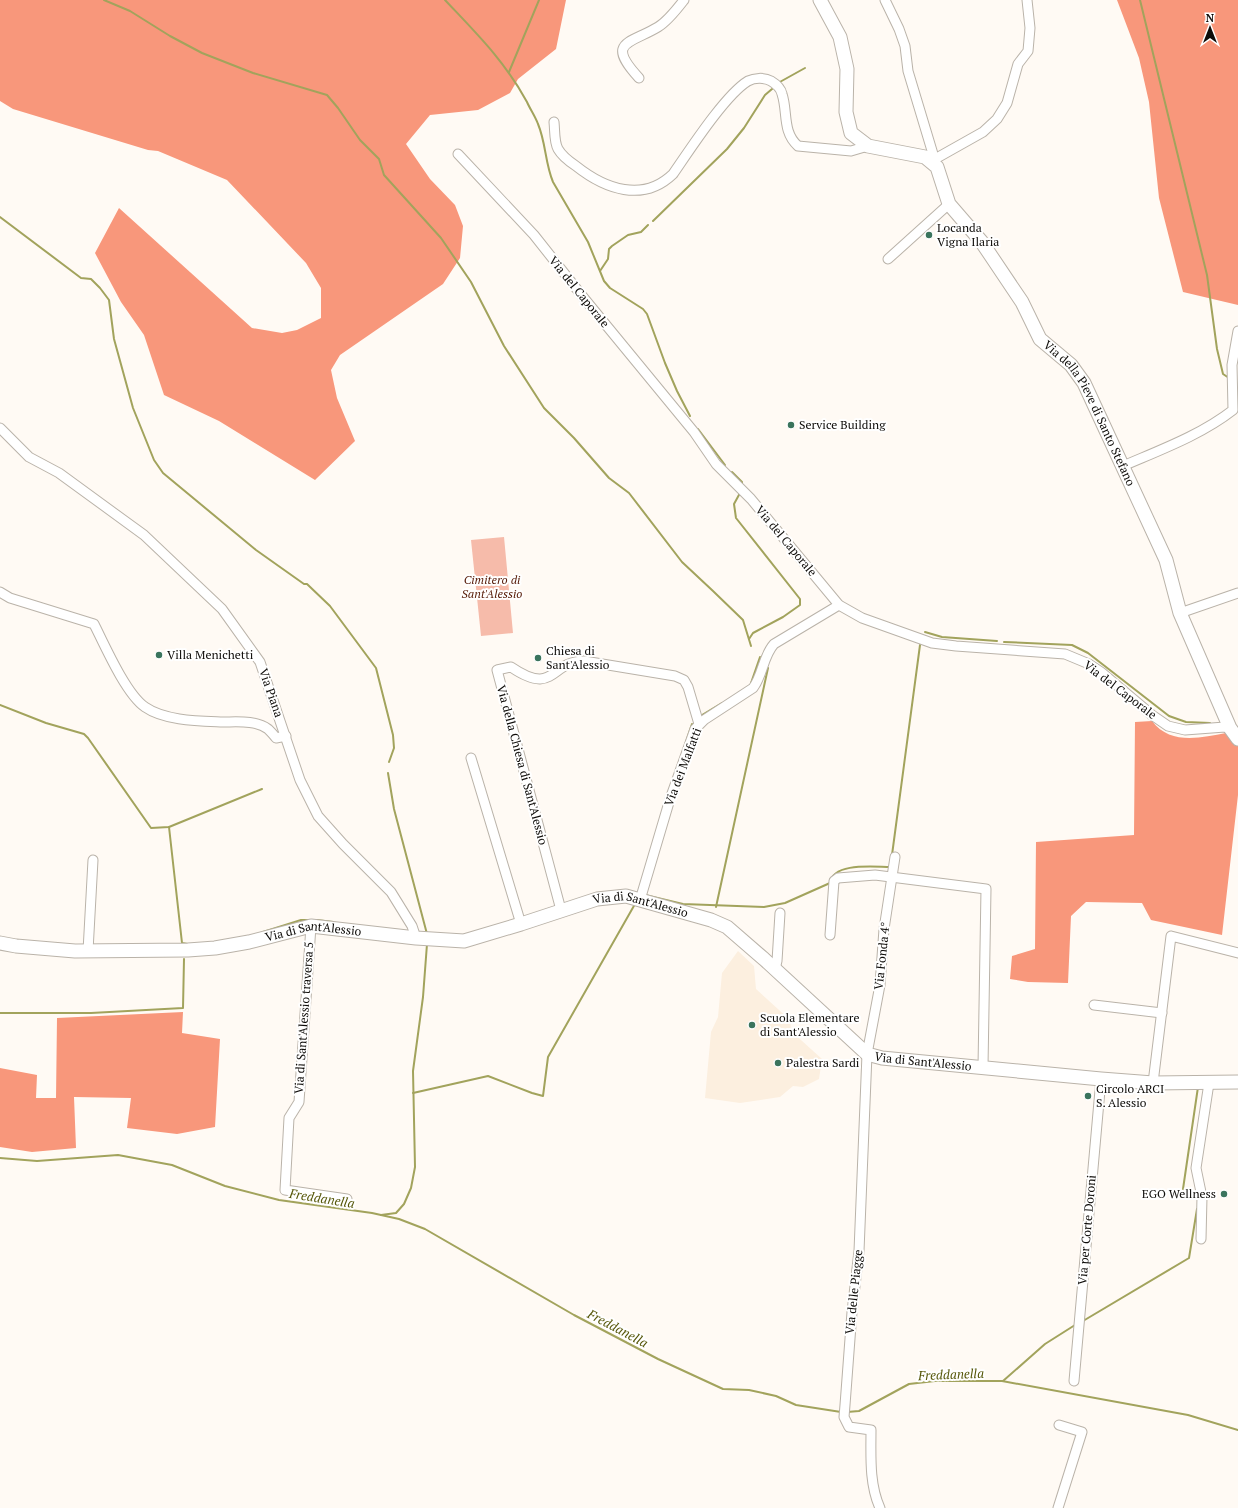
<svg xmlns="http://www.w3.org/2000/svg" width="1238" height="1508" font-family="'PT Serif',serif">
	<rect width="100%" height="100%" fill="#fffaf4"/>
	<!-- built -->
	<path fill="#fcefdf" d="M738,951l16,15 2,23 34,31 1,11 31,28 -3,20 -16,8 -10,-1 -13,11 -40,6 -35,-5 6,-66 7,-15 4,-44z"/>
	<!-- green -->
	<path fill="#f6bbaa" d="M504,537l9,96 -32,3 -10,-96z"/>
	<!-- forest -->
	<g fill="#f8977b">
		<path d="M0,0h566l-10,49 -38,30 -8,14 -32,17 -48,5 -24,29 24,35 25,26 8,21 -3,32 -17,26 -103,71 -9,15 6,28 18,43 -40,39 -96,-59 -55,-26 -20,-60 -23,-33 -26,-49 24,-45 133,120 30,5 15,-3 24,-12v-30l-15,-25 -79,-83 -69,-29 -10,-1 -135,-41 -13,-8z"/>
		<path d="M1117,0h121v305l-55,-13 -24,-94 -10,-96 -10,-44z"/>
		<path d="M1152,721c18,24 48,17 74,12l12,13v49l-16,140 -71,-15 -9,-17 -56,-1 -15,14 -3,67 -40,-1 -18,-3 2,-23 23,-7 1,-107 98,-7 1,-113z"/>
		<path d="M183,1012l-1,21 38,6 -5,88 -38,7 -50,-6 4,-30 -57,-1 2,51 -44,4 -32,-5v-79l37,7 -1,23h20l1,-80z"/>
	</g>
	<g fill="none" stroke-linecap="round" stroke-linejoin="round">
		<!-- stream -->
		<g stroke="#a2a35c" stroke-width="2">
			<path d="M104,0l26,11 40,25 32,17 51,20 74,22 11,13 22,32 19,19 5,16 57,63 30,44 33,64 40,62 30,30 35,40 20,15 53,69 31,29 30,29 8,26"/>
			<path d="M445,0c32,34 59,60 82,102 3,7 8,14 11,22 8,19 7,39 15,58l35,60 16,39 6,7 33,21 4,5 18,49 12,28 13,25"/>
			<path d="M1140,0l67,275 10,74 6,25 6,4"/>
			<path d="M509,72l30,-72"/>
			<path d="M778,83l27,-15"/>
			<path d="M0,217l81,61 10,1 9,9 9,12 5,39 19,69 21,52 9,13 93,77 48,34h3l23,22 46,62 17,67 1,13 -5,14"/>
			<path d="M653,221l74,-72 17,-21 21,-33 7,-6"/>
			<path d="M600,271l8,-12 1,-10 3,-3 16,-11 13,-3 7,-7"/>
			<path d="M698,429l27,36"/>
			<path d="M732,472l10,10v3"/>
			<path d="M740,493l-6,11 2,14 64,81v6l-17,12 -30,16 -4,6"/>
			<path d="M925,632l17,5 55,4"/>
			<path d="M1004,642l68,3 16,8 81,63 17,6 24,1"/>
			<path d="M751,683l9,-26"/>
			<path d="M0,705l46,18 38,11 4,4 63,90 18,-1 93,-38"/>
			<path d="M702,715l20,-12"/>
			<path d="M685,745l7,-21"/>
			<path d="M388,773l6,36 33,125"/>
			<path d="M169,827l13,116 6,1"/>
			<path d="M892,855l28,-210"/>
			<path d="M645,895l38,9 81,3 21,-4 45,-20c3,-21 44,-16 60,-16"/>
			<path d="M716,907l52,-239"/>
			<path d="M317,920l16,2"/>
			<path d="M263,932l38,-12h8"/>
			<path d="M0,1013h91l92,-5 1,-49"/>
			<path d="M413,1093l75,-17 44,17 11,3 5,-39 87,-153"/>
			<path d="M0,1158l37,3 81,-6 54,10 53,21 54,14 93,13 27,6 26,10 149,86 84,44 65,30 26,1 27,6 20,9 45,7"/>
			<path d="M1198,1195l-15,-6 15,-102"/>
			<path d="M381,1215l15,-2 8,-9 7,-16 4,-21 -2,-96 10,-74 4,-53"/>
			<path d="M1083,1321l106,-63 8,-49"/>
			<path d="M1003,1381l42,-37 30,-19"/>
			<path d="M847,1412l12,-1 50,-27 26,-3h67l186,34 50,15"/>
		</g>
		<!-- street casing -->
		<g stroke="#bab3a9" stroke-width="11">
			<g id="street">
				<path d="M885,0l14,29 6,17 3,25 28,93"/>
				<path d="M639,78c-34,-37 -9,-34 19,-51 10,-6 19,-18 26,-27"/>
				<path d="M554,122c1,9 0,20 4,27 4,7 12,13 18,17 29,23 67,37 97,8 16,-23 52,-79 75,-93 6,-3 16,-4 23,0 5,3 10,8 11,13 6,18 0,38 16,52l53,5 17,-5"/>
				<path d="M458,154l76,81 49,62 111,135 22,32 35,35 88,106 23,13 70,25 24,3 109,8 24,10 12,8 51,43 16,11 17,4 40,-3 5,1"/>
				<path d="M935,159l48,-27 14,-13 10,-16 11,-39 10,-13 2,-23 -3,-28"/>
				<path d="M888,259l61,-55"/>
				<path d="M0,428l29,29 30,16 85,62 78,74 38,53 40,118 18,36 25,28 48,48 21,34 4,12"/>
				<path d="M1123,466c37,-16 78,-31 110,-56l-1,-45 6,-34"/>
				<path d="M0,592l10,6 84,26c11,22 32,70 51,83 20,14 55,14 78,15 14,0 33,-2 45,7 3,3 6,6 8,9l10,-2"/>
				<path d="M1180,613l58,-20"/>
				<path d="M471,758l50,166"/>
				<path d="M640,900l30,-101 25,-70 9,-9 49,-32c10,-13 10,-32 21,-44l65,-39"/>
				<path d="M561,910l-64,-240 14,-3c44,30 39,-6 73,-6l91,15 9,4 4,7 11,37"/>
				<path d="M311,926l-12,176 -10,16 -4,72 62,9"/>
				<path d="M830,935l4,-54 4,-3 37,-3 111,14 -3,178"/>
				<path d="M88,951l5,-91"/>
				<path d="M775,969l2,-8 3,-48"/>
				<path d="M1094,1005l68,8"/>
				<path d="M1153,1083l18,-147 67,17"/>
				<path d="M1201,1239l1,-42 -6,-29 13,-85"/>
				<path d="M1074,1381l27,-302"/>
				<path d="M880,1508c-11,-24 -9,-53 -9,-78l-22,-3 -5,-10 1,-12 7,-93 7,-61 8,-197 13,-69 4,-56 11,-72"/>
				<path d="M1058,1508l24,-76 -23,-7"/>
			</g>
		</g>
		<!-- secondary casing -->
		<g stroke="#bab3a9" stroke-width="15">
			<g id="secondary">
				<path id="s1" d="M820,0l20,37 7,32 -1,43 5,21 17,13 57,11 12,10 12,37 32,37 41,61 18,37 31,26 13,18 82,177 14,53 50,115 8,11"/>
				<path id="s2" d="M0,943l16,3 59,5 113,-1 27,-2 34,-6 62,-16 105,12 48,3 57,-17 76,-25 29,-3 85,24 16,7 37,32 103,95 15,4 219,21 52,4 85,-1"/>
			</g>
		</g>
		<!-- street -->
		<use href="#street" stroke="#fff" stroke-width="9"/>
		<!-- secondary -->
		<use href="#secondary" stroke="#fff" stroke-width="13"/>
	</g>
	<!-- markers -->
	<g fill="#3a745d" stroke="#fff" stroke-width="1.5">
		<circle cx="929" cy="235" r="4"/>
		<circle cx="791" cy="425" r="4"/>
		<circle cx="159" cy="655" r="4"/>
		<circle cx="538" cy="658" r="4"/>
		<circle cx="752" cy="1025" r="4"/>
		<circle cx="778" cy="1063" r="4"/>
		<circle cx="1088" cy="1096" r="4"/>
		<circle cx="1224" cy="1194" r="4"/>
	</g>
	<g text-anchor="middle" stroke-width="4" stroke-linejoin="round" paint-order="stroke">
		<!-- poi labels -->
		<g font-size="12" fill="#0e0c09" stroke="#fff" text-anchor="start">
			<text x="937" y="232">Locanda<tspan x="937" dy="14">Vigna Ilaria</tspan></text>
			<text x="799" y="429">Service Building</text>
			<text x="546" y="655">Chiesa di<tspan x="546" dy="14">Sant'Alessio</tspan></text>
			<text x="167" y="659">Villa Menichetti</text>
			<text x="760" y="1022">Scuola Elementare<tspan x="760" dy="14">di Sant'Alessio</tspan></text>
			<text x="786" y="1067">Palestra Sardi</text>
			<text x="1096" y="1093">Circolo ARCI<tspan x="1096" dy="14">S. Alessio</tspan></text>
			<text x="1216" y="1198" text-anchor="end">EGO Wellness</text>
		</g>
		<!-- street labels -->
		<g font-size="12" fill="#0e0c09" stroke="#fff">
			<text transform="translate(579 292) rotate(51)" y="4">Via del Caporale</text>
			<text dy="4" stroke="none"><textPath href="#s1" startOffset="528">Via della Pieve di Santo Stefano</textPath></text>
			<text transform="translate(786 541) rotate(50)" y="4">Via del Caporale</text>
			<text transform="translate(1120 690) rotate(37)" y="4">Via del Caporale</text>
			<text transform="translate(271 693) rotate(71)" y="4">Via Piana</text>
			<text transform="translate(522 765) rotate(75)" y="4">Via della Chiesa di Sant'Alessio</text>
			<text transform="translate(683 767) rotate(-69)" y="4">Via dei Malfatti</text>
			<text dy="4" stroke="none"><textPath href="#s2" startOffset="652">Via di Sant'Alessio</textPath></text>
			<text dy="4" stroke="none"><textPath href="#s2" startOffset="316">Via di Sant'Alessio</textPath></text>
			<text transform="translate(882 956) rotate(-84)" y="4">Via Fonda 4°</text>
			<text transform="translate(304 1018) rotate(-86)" y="4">Via di Sant'Alessio traversa 5</text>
			<text dy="4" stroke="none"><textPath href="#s2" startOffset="988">Via di Sant'Alessio</textPath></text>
			<text transform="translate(1087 1230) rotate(-85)" y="4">Via per Corte Doroni</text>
			<text transform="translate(854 1292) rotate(-84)" y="4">Via delle Piagge</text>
		</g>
		<!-- park labels -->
		<g font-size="12" font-style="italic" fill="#571c09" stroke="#fff">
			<text x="492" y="584">Cimitero di<tspan x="492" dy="14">Sant'Alessio</tspan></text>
		</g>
		<!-- water labels -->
		<g font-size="13" font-style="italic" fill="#565709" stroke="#fff">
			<text transform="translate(322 1198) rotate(9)" y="5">Freddanella</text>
			<text transform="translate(618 1328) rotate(28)" y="5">Freddanella</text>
			<text transform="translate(951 1374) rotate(-2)" y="5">Freddanella</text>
		</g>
	</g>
	<!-- north arrow -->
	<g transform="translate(1210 28)" stroke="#ffffff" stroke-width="3" paint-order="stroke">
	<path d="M0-3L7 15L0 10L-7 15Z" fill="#0e0c09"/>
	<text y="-6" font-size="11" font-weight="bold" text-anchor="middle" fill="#0e0c09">N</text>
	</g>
</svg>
